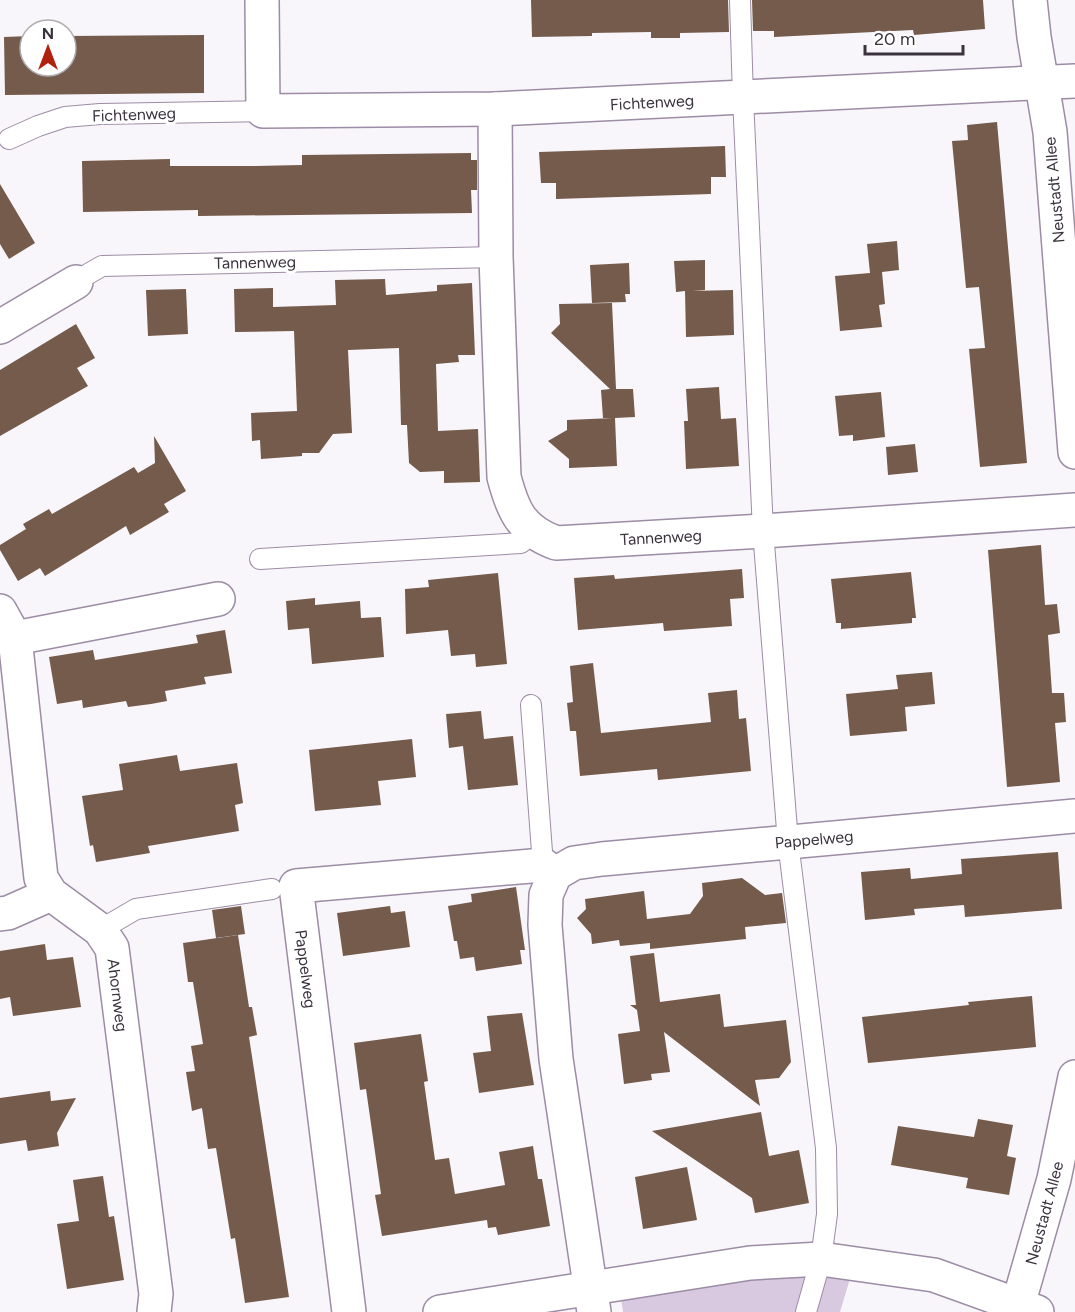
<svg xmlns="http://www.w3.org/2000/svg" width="1075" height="1312" font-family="Figtree,sans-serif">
	<rect width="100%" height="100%" fill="#f9f6fb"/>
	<!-- green -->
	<path fill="#d8c9e0" d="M852,1272l-12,40h-217l-2,-14 68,-15z"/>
	<!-- building -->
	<g fill="#745b4b">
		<path d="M531,0h197l1,32 -49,1v5h-29v-6l-59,1v3l-60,1z"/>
		<path d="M752,0h231l2,29 -71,6 -1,-5 -139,7v-6h-21z"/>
		<path d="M204,35v58l-199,2 -1,-58 26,-1v30h36v-30z"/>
		<path d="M997,122l30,341 -47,4 -11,-118 16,-1 -6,-61 -13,1 -14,-147 16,-1 -1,-15z"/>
		<path d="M725,146l1,31h-15v17l-155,5v-16h-15l-2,-31z"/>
		<path d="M471,153v7h6v30h-6l1,23 -274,3v-6l-115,2 -1,-51 88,-2v7h85l47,-1v-10z"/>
		<path d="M0,184l35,59 -26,16 -9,-15z"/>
		<path d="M897,241l2,29 -17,2 3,32 -6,1 3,22 -42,4 -5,-55 35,-3 -3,-29z"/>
		<path d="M705,260v30l-13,1 41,-1 1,45 -48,2 -1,-46 -9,1 -2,-31z"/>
		<path d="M629,263l1,31h-5l1,8 -34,1 -2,-38z"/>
		<path d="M385,279l1,16 51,-4v-6l35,-2 3,72h-17l1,7 -23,2 2,67 40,-2 2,53 -36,1v-12l-24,1 -11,-9 -2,-38h-6l-2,-77 -51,2 4,83 -19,1 -14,19h-17v3l-41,3 -1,-19 -8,1 -1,-28 46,-2 -3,-80 -59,1 -1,-43 39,-1v19l63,-2 -1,-25z"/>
		<path d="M186,289l2,45 -40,2 -2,-46z"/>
		<path d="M612,303l4,86h17l2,28 -20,1 2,48 -48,2v-9l-21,-18 19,-11v-10l46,-2h-10l-2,-28 9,-1 -59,-56 9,-9 -1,-20z"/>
		<path d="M76,324l19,34 -18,10 11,18 -88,50v-66z"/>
		<path d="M719,387l2,32 15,-1 3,48 -53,3 -2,-48h4l-2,-32z"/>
		<path d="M881,392l4,45 -32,4v-6l-14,1 -4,-40z"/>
		<path d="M154,436l32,55 -22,13 5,8 -39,23 -4,-9 -81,50 -5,-8 -22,13 -18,-31v-5l26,-16 -3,-5 26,-15 3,5 82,-47 4,6 17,-10z"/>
		<path d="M915,444l3,28 -30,3 -2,-28z"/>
		<path d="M1041,545l4,60 12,-1 3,29 -12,2 4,58h12l2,29 -11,1 5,59 -53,5 -19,-237z"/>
		<path d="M742,569l2,29 -14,1 2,27 -68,5 -1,-8 -85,7 -4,-52 40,-3 1,4z"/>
		<path d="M911,572l5,46h-4v5l-71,6v-6h-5l-5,-44z"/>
		<path d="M498,573l9,91 -31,3 -1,-13 -24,2 -3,-26 -42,4 -1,-45 24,-2 -1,-7z"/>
		<path d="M315,598v7l45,-4 1,17 20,-1 3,40 -72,7 -3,-36 -21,2 -2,-29z"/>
		<path d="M225,630l7,43 -28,4 2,7 -41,7 2,10 -16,3 -23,3 -2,-6 -43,7 -1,-8 -25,4 -8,-47 44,-7 2,10 103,-17 -2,-8z"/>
		<path d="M593,663l8,70 110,-11 -3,-29 29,-3 2,29 7,-1 5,53 -93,9 -1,-11 -77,7 -4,-45h-6l-3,-28 6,-1 -3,-36z"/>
		<path d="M932,672l3,32 -30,3 2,24 -57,5 -4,-42 52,-5 -2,-14z"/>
		<path d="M481,711l3,28 29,-3 5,49 -50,5 -5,-44 -14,2 -3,-34z"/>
		<path d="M412,739l4,38 -38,4 3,24 -66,6 -6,-61z"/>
		<path d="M177,755l3,16 57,-8 6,40 -8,2 4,26 -91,15 2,7 -54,9 -3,-17 -3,1 -8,-50 41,-6 -4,-26z"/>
		<path d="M1058,852l4,57 -97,8 -1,-12 -50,4 1,6 -50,5 -4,-48 49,-4 1,11 51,-5 -1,-15z"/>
		<path d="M742,878l23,17 17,-2 4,30 -41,4 1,12 -96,10v-6l-30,3 -1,-6 -27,4 -1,-10 -14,-16 9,-9 -1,-10 59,-8 3,28 43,-5 13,-18 -1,-13z"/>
		<path d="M516,887l9,63h-5l2,14 -46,7 -2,-14 -14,2 -3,-18h-3l-6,-35 24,-4 -1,-8z"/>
		<path d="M241,906l4,28 -29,4 -4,-28z"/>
		<path d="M390,906l1,7 14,-2 5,36 -67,9 -6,-43z"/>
		<path d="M238,935l11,72h3l5,28 -8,2 40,260 -44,6 -10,-65 -4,1 -15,-91 -8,1 -6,-41 -10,3 -6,-39 9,-1 -4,-25 12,-2 -10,-62h-5l-5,-39z"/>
		<path d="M45,944l2,16 26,-3 8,50 -68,9 -3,-19 -10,2v-48z"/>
		<path d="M654,953l6,49 60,-8 4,33 62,-7 5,42 -12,16 -24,2 5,26 -96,-74 6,40 -19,2 1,6 -28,4 -6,-50 22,-3 -3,-21 -7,-5h6l-6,-49z"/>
		<path d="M1032,996l4,51 -168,16 -6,-46 107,-12 -1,-3z"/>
		<path d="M522,1013l12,72 -55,8 -6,-40 18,-2 -4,-35z"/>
		<path d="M421,1034l7,47 -4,1 11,78 14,-2 6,36 50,-9 -6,-33 34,-6 5,33h4l8,47 -52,9 -2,-8 -8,1 -1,-8 -105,16 -7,-41 6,-1 -15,-105 -6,1 -6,-47z"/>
		<path d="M50,1091l1,10 25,-3 -19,35 2,13 -31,5 -2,-11 -26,4v-46z"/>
		<path d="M761,1112l8,44 30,-6 10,53 -54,10 -3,-15 -100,-67z"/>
		<path d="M978,1119l35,6 -6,31 9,2 -7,37 -43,-7 2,-10 -77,-13 7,-39 76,11z"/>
		<path d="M687,1167l10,53 -54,9 -8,-52z"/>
		<path d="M103,1176l6,41 5,-1 10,64 -57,9 -10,-65 22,-3 -6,-41z"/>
	</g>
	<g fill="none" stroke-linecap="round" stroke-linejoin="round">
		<!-- lane casing -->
		<g stroke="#9c8ca5" stroke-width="22">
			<g id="lane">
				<path d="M740,0l3,98 20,433 25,311 38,306 1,66 -6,45 -15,53"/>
				<path d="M9,139l29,-13 27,-9 35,-3 163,-3"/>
				<path d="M88,274l14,-8 394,-9"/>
				<path d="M260,559l261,-16 12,-11"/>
				<path d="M531,705l12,160"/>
				<path d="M100,930l36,-21 136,-20"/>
			</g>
		</g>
		<!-- street casing -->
		<g stroke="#9c8ca5" stroke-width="36">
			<g id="street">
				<path d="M262,0l1,111 232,-2 580,-28"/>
				<path d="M1030,0l4,37 16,95 25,320"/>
				<path d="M495,109l1,148 8,220c9,34 17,53 52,66l207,-12 312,-21"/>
				<path d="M0,327l76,-45"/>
				<path d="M0,611l15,27 26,240 10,16 49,36 12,18 44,346 -2,18"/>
				<path d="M15,638l203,-39"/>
				<path d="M0,914l8,-1 43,-19"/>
				<path d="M349,1312l-53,-426 247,-21 12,9"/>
				<path d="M440,1312l310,-49 71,-4 113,16 103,37"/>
				<path d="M594,1312l-38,-253 -11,-134 1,-30 9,-21 19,-11 28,-4 473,-43"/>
				<path d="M1016,1312l38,-133 21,-102"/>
			</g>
		</g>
		<!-- lane -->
		<use href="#lane" stroke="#fff" stroke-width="20"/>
		<!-- street -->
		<use href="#street" stroke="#fff" stroke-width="33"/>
	</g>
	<g text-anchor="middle" stroke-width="6" stroke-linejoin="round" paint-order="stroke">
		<!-- street labels -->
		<g font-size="16" fill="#3a333d" stroke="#fff">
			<text transform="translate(652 102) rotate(-3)" y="6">Fichtenweg</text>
			<text transform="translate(134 114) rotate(-2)" y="6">Fichtenweg</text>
			<text transform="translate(1054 190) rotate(-95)" y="6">Neustadt Allee</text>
			<text transform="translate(255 262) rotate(-1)" y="6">Tannenweg</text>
			<text transform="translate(661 537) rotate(-3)" y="6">Tannenweg</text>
			<text transform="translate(814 839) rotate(-5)" y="6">Pappelweg</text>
			<text transform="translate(306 969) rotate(83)" y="6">Pappelweg</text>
			<text transform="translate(118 995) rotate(83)" y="6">Ahornweg</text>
			<text transform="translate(1044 1213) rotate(-75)" y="6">Neustadt Allee</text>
		</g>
	</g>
	<!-- north arrow -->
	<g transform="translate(48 48)"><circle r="28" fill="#ffffff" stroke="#b0adb1" stroke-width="1.5"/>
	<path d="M0-4.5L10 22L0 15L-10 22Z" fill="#b0220e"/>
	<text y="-9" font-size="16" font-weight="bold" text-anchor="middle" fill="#3a333d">N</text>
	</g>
	<!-- scale -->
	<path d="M865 45v9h98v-9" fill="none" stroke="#3a333d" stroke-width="3"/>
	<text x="874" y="45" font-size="18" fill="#3a333d" stroke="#ffffff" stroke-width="4.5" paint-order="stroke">20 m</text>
</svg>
